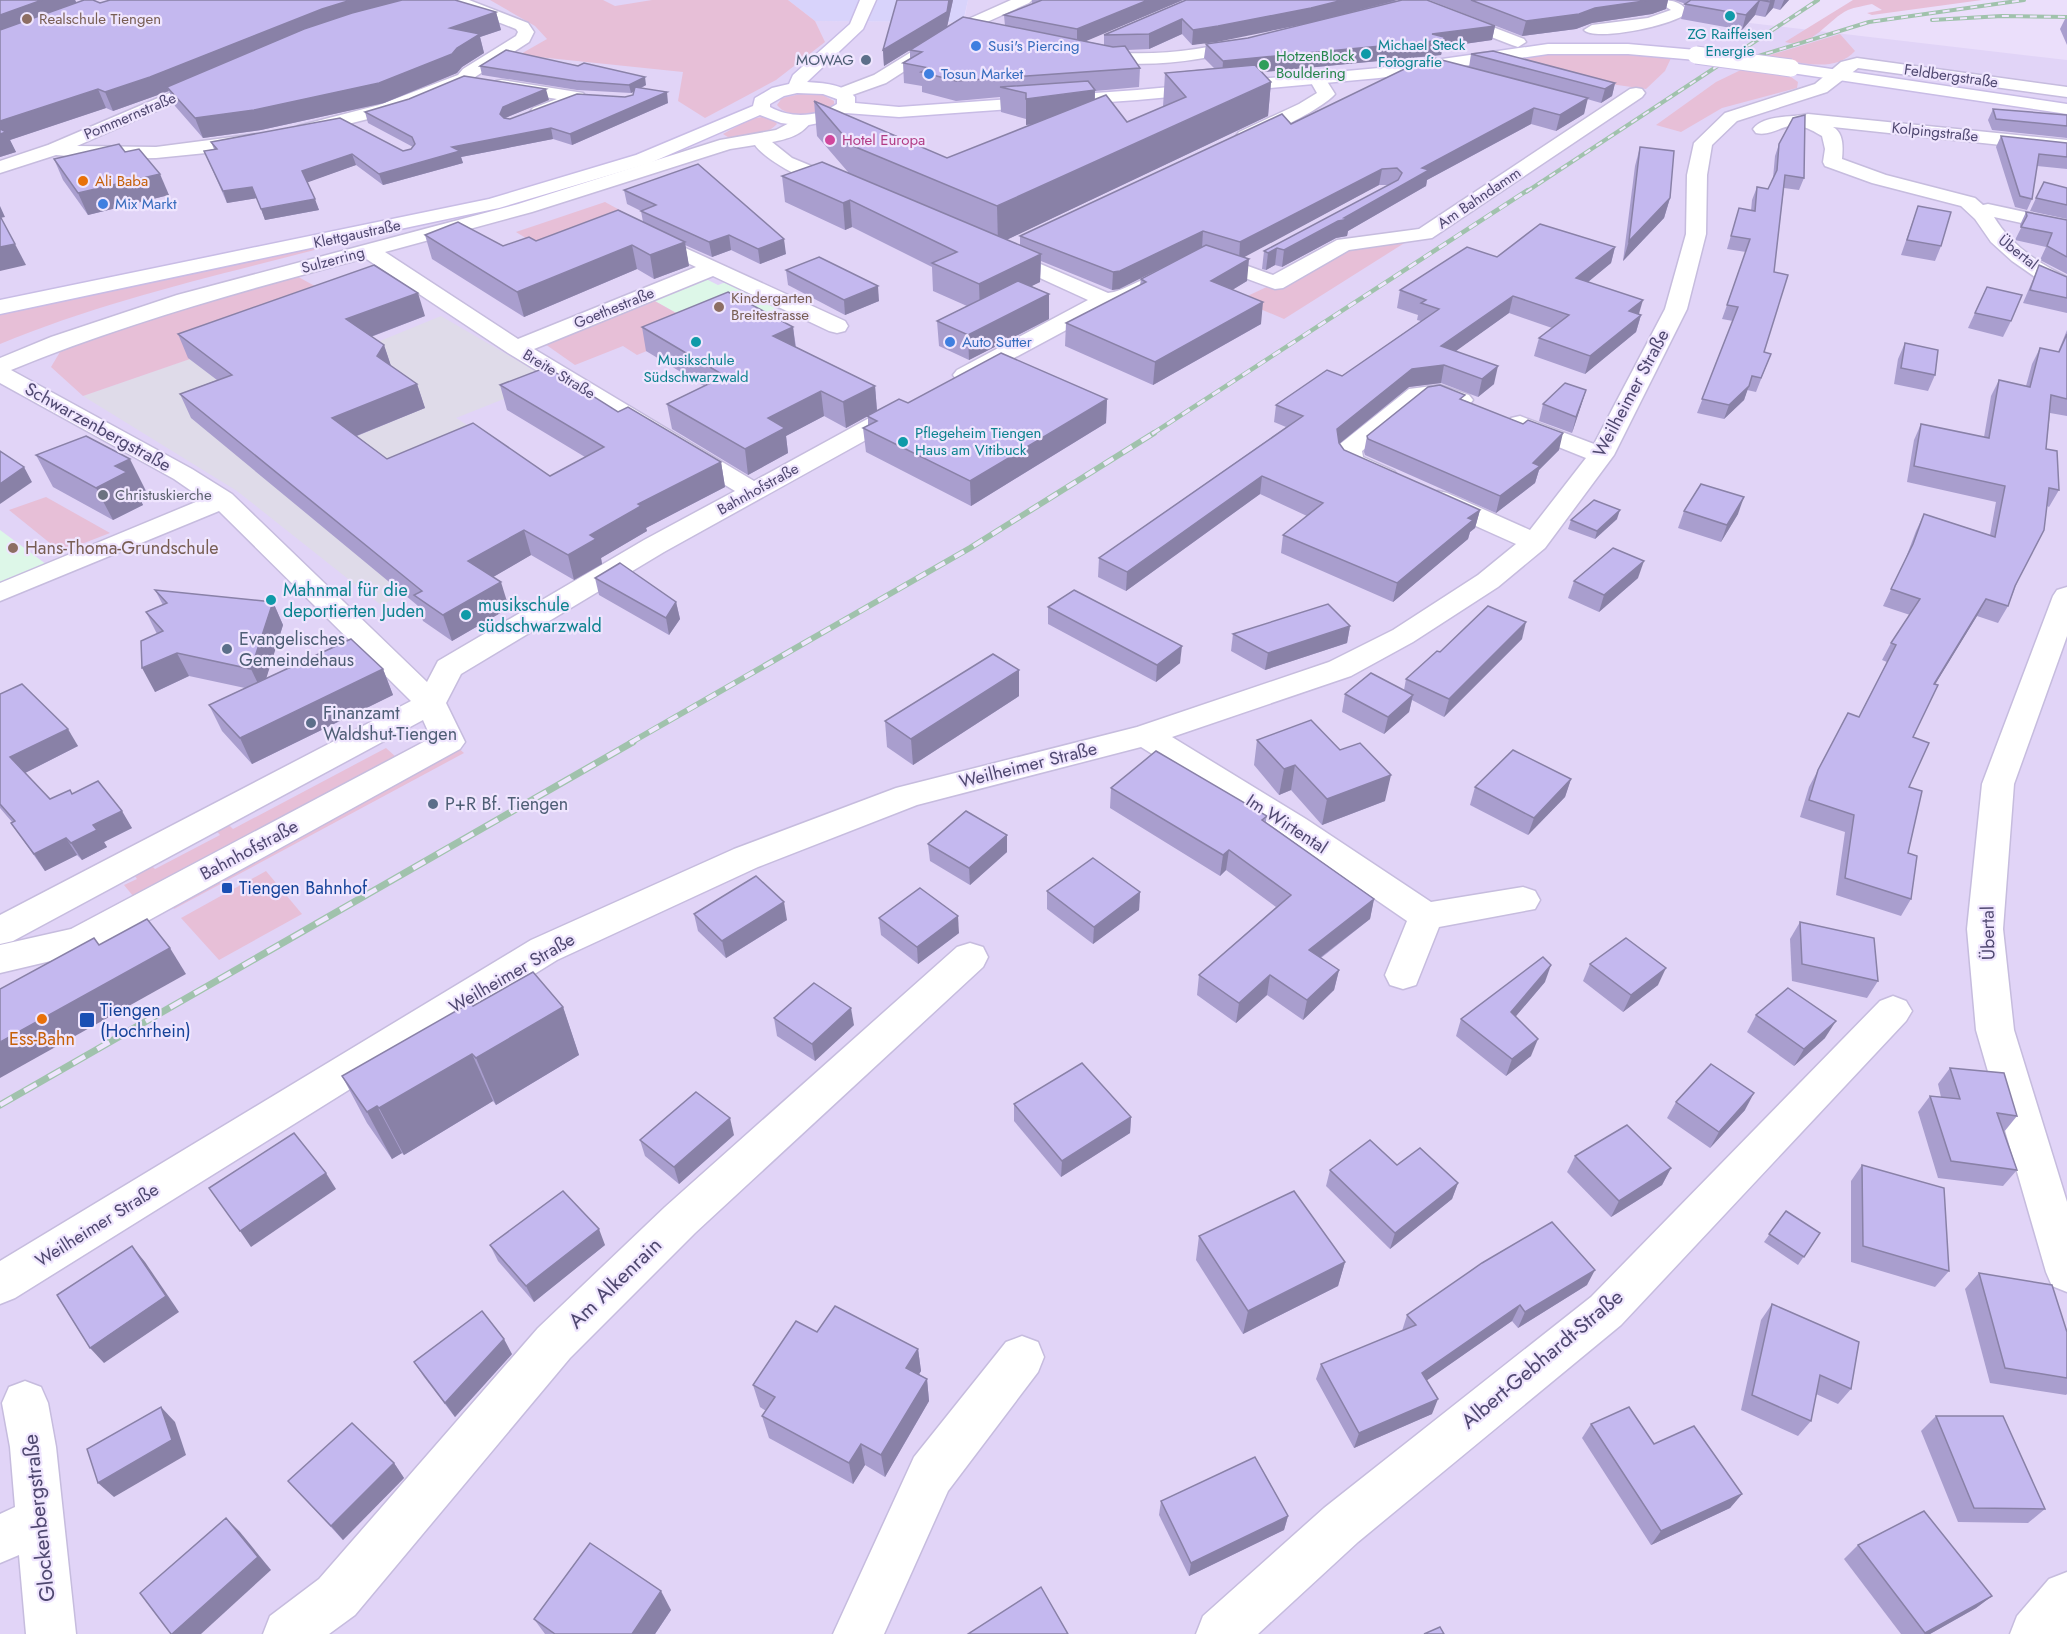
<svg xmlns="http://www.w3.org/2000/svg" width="2067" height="1634" font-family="Jost,sans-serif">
	<rect width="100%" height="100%" fill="#ebdffb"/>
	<!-- residential -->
	<path fill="#e1d4f7" d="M0,0h788l27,21 149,1 4,-22h685l36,16 378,44v1574h-2067z"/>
	<!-- commercial -->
	<path fill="#d8d3fb" d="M788,0h180l-5,22 -148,-1z"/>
	<!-- industrial -->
	<path fill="#dfdbe9" d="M325,308l55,33 61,-25 110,64 -95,38 101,64 -74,75 -102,48 -144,-114 -154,-95 106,-37 -1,-1z"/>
	<!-- education -->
	<g fill="#ddf7e8">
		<path d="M706,279l12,6 8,-3 60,32 -33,14h-50l-50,-28z"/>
		<path d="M0,530l50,37 -50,20z"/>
	</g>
	<!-- green -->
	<g fill="#e7bfd7">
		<path d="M490,0h113l12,6 37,-6h136l27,21 10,21 -49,38 -71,38 -27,-17 5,-29 -164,-17 28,-16 -12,-13z"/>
		<path d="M1853,0h129l-110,15 -5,-2 15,-3 -10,-6c-8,2 -17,3 -24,6 -21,10 -37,40 -63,32z"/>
		<path d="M1840,34l15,17c-22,24 -60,10 -88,5z"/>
		<path d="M1628,51l44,5 -7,15 -19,18 -157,-22 -5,-4 59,-9z"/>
		<path d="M1747,67l44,10 7,5 -1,6 -75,20 -41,24 -25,-7 60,-43z"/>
		<path d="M805,93l16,1 13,7v3c-12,12 -46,16 -57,1l5,-7z"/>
		<path d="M762,117l11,2 4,5c-9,11 -32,12 -46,15l-8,-5 27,-15z"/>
		<path d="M605,202l35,19 -90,32 -34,-21z"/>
		<path d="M1390,238l16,4 -122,77 -45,-19 36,-17 69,-39z"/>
		<path d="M330,241v5c-111,29 -224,54 -330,98v-31z"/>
		<path d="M293,274l40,22 -144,61 1,2 -107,37 -32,-29 12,-20z"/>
		<path d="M653,300l50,28 -66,27 -14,-9 -48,19 -30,-21z"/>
		<path d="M46,497l64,36 -49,19 -52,-42z"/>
		<path d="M457,747l7,6 -290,156 -6,-8z"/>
		<path d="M386,748l10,9 -263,139 -9,-11 13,-6 -4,-6 17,-9 5,5 65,-34 -6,-7 12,-6 7,7z"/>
		<path d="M266,871l36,43 -83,46 -38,-42z"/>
	</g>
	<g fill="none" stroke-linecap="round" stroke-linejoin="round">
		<!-- minor casing -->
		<g stroke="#c6bcde" stroke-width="3">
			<g id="minor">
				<path d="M447,0h22l59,23 6,9 -5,10 -54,35 -5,6 -78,30 -88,22 -6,-1 -3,-4 3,-4 81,-21 79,-30 5,-6 53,-33 2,-4 -2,-3 -66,-26z"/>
				<path d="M1011,0h21l-3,3 -62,28 -81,52 -45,16 -6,-1 -3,-4 3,-4 39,-15 81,-50z"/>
				<path d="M1400,0h22l102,39 2,3 -8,5 -6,-2 -109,-42z"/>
				<path d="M1655,0c15,0 25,0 33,12 -11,13 -94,30 -104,18l8,-5 56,-7 23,-8z"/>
				<path d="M1249,39l6,2 2,3 -2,3c-54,14 -117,24 -172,10l-2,-3c7,-10 32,-2 44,-1 42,2 83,-5 124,-14z"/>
				<path d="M1857,58l210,29v10l-209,-29 -31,24 -90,29 -25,24 -5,30 -1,59 -19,75 -73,146 -69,93 -47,39 -85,55 -62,34 -179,61 134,82 125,83 92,-15 12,4 5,9 -5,9 -96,18 -23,58 -13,4 -13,-4 -5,-10 22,-54 -125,-86 -141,-88 -224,58 -159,62 -201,93 -542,338 -15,6v-43l531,-321 203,-91 162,-61 241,-61 192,-65 64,-32 85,-55 38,-31 -87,-39 -4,-6 4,-6 9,-2 9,2 83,37 56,-72 -75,-30 -3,-5 3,-5 9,-2 74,28 71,-135 21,-75 1,-59 7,-32 31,-30 90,-29 26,-22z"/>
				<path d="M1317,74l6,1 12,19c-11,14 -80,50 -96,46l-3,-4 3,-4 60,-28 18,-11 -8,-14 2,-4z"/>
				<path d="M212,75l6,1 2,4 -2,4 -141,62 79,1 100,-13 6,1 3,4 -3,4 -56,10 -50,5 -51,1 -49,-4 -56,18v-12l48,-16z"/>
				<path d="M502,80l75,12 6,1 3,4 -3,4 -44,16 -6,-1 -3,-4 3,-4 24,-9 -61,-10 -3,-4 3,-4z"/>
				<path d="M1636,88l6,1 3,4 -3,4 -210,141 -83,12 -66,38 -8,1 -76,-28 -3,-4 3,-4 7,-2 67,24 64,-35 82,-11 211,-140z"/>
				<path d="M1808,114l259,26v12l-234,-25c11,6 10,21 9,32l44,16 89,23 8,7 5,-1 79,17v12l-73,-16c16,27 45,47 73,60v14l-32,-14 -23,-16 -21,-19 -16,-23 -14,-13 -89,-23 -47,-17 -2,-4 2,-13 -3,-13c-7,-4 -15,-9 -23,-10 -15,-3 -28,11 -43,7l-3,-4c11,-15 39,-11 55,-15z"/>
				<path d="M803,115l6,1 3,4c-9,15 -24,19 -40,22l20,16 58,24 3,4 -3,4c-21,5 -83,-27 -95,-45l-25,4 -198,63 -147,40 133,87 178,-72 -57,-27 -3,-4 3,-4 7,-2 199,91 3,5 -3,5 -8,2 -8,-2 -116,-55 -179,73 220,132 139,-76 9,-2 9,2 3,5 -3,5 -247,137 -203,122 -15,29 19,39 -5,7 -367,202 -93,22v-28l71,-16 360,-191 -8,-18 -410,221 -13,3v-29l411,-214 -192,-190 -219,90v-18l203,-84 -29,-20 -174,-96v-25l51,-21 126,-42 341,-91 202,-64 56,-10 17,-9 4,-5zM365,258l143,95 227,138 -91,49 -206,121 -11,21 -195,-188 -40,-25 -181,-99c115,-47 234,-80 354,-112z"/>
				<path d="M1001,247l107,46c18,-2 35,-19 53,-15l3,5c-11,15 -36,20 -53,23l-138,74 -8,2 -8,-2 -4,-5 4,-5 131,-70 -94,-43 -3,-4 3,-4z"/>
				<path d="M1440,385l29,10 4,5 -4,5 -8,2 -23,-8 -14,2 -62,50 1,6 31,14 4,5 -4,5 -9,3 -9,-3 -34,-15 -4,-5 -2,-12 4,-5 69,-55z"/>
				<path d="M2067,587v49l-53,148 -11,145 11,101 53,172v90l-15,-6 -6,-14 -70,-242 -9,-101 15,-145 71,-188 4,-6z"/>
				<path d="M970,943l13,4 5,10 -5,10 -288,266 -125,125 -215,257 -26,19h-66l7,-18 49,-37 219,-251 127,-121 292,-260z"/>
				<path d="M1893,996l13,5 6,10 -6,10 -285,304 -263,217 -100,92h-62l7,-18 121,-108 267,-211 289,-296z"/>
				<path d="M1022,1336l16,6 6,15 -6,15 -90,119 -64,143h-51l81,-177 92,-115z"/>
				<path d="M25,1381l16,6 7,16 8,44 20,187h-50l-7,-79 -19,8v-49l15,-7 -5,-60 -8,-44 7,-16z"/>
				<path d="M2067,1572v62h-57l7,-18 32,-37z"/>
			</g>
		</g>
		<!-- secondary casing -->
		<g stroke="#c8bce5" stroke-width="3">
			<g id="secondary">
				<path d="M860,0h16l-13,29 -56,53c15,1 37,2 48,15v6l44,4 238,-17 242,-22 169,-24h80l68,6 8,5 -8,5 -68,-6h-80l-169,24 -242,22 -238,17 -53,-4 -13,7 -29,6 -23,-3 -21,-8 -110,48 -151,45 -499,106v-14l489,-101 147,-44 117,-49 2,-8 17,-10 17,-4 4,-9 57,-51zM797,93l26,1 14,5v5c-20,13 -45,15 -67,3v-3l14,-8z"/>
				<path d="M1791,63l276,41v10l-282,-42 -2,-4 2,-4z"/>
			</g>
		</g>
		<!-- minor -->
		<use href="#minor" fill="#fff" fill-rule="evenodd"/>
		<!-- secondary -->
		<use href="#secondary" fill="#fff" fill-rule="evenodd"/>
		<!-- rail-far3 casing -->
		<g stroke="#a0c2ac" stroke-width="4">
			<g id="rail-far3">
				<path d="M1932,20l70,-4 65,1"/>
				<path d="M1726,66l143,-44 155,-22"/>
				<path d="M1526,192l292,-192"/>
			</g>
		</g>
		<!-- rail-far2 casing -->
		<g stroke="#a0c2ac" stroke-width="4.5">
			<path id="rail-far2" d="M1152,434l376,-244"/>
		</g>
		<!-- rail-far1 casing -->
		<g stroke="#a0c2ac" stroke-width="6">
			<path id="rail-far1" d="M630,743l340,-195 184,-115"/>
		</g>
		<!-- rail casing -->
		<g stroke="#a0c2ac" stroke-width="7">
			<path id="rail" d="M0,1105l633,-363"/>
		</g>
		<!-- rail-far3 -->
		<use href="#rail-far3" stroke="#efe5fe" stroke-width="2" stroke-dasharray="7" stroke-linecap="butt"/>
		<!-- rail-far2 -->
		<use href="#rail-far2" stroke="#efe5fe" stroke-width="3" stroke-dasharray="9" stroke-linecap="butt"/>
		<!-- rail-far1 -->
		<use href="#rail-far1" stroke="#efe5fe" stroke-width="4" stroke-dasharray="11" stroke-linecap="butt"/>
		<!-- rail -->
		<use href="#rail" stroke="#efe5fe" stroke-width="4.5" stroke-dasharray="14" stroke-linecap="butt"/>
		<!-- secondary-bridge casing -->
		<g stroke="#c8bce5" stroke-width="19" stroke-linecap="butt">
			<path id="secondary-bridge" d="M1696,55l95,13"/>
		</g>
		<!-- secondary-bridge -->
		<use href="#secondary-bridge" stroke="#fff" stroke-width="17"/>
	</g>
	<!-- wall -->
	<g fill="#a99ece" fill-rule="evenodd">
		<path d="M0,0h75l2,3 419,9 5,18 -21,7 4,16 -22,14 -5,6 -73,30 -123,27 -58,8 -28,-32 -6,-15 -56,20 -7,-3 -96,32 6,12 -16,5z"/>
		<path d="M953,0l-6,27 58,-1 -1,-11 29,-12h-1v-3h151l-98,41 19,4v-10l82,-35 212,1 97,25 -3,14 -49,7 -2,8 -179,17 9,10 -3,34 -262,124 14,5v-9l271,-112 178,-57 2,-13 144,29 -3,13 -11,7 -14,-4 -3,15 -28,17 -25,-7 -104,56 -1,6 -78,45 -1,5 -11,2 -54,29 -7,-2 -9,5 -4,-1 2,-18 126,-66h-11l-136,72 4,24 -15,9 29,34 -108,61 -88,-39 1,-23 74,-38 1,-6 28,-15 -50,25 -7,1 -71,-29 -1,21 -9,4 18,8v25l-80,41 -30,-14 -2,-25 30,-15 -34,-15 -1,-24 -80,-40 -7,3 -60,-28 -3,-26 66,-4 -31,-36 -3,-35 133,57 87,-34 -8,1v-6l-25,-7 -1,-15 -44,4 -34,-9v-6l-18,-3 -1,-20 7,-4v-9l23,-14 -49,30 -1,-16zM1305,24l-57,14 -42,6 -2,14 10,10 -49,5 -2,34 -36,15 -32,-22v-9l44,-4 1,-19 -13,-18 22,-1 33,-15 10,11z"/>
		<path d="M1429,0h239l-2,9 -14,5 -60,9 -16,6 -54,7z"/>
		<path d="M1674,0h115l-9,10 -7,-2 -8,9 -10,-2 -13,15 -61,-11 4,-14 -2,-2z"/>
		<path d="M2065,19h2v26l-7,-16z"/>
		<path d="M480,66l166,19 -5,3 27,15 -96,42 -19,-6 -92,18 2,6 -80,22 -27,-20 -49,17 12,28 -54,10 -8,-22 -30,5 -23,-52 10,-2 -3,-7 192,9 8,-2 2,-2 -45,-24 -3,-11 184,-12 -44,18 5,1 115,-22 8,-2 1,-3 -3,1 -54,-3 -95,-15z"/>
		<path d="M1993,109l74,6v23l-75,-8 -4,-10z"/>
		<path d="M2001,136l66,7v26l-30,-3 -5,33 -5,11 -12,-3 -19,-60z"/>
		<path d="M1779,144l25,34 -5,12 -15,-2 -20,164 7,2 -15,38 -9,-2 -3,10 -20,19 -27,-6 36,-92 -11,-2 24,-67 -19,-3 12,-41 12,3 1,-11 5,-13 11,2 5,-11 2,-22z"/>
		<path d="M1640,147l30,51 -6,20 -41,43 12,-95z"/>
		<path d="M125,152l44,43 -81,20 -25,-35 -9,-21z"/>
		<path d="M2067,188v31l-37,-8 6,-13z"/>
		<path d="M624,190l162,64 -26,10 -29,-14 -19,7 -27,-12 4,21 -35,13 -17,-10 -113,48 -92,-58 -7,-24 78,11 33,-5 107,-19 -2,-11 -14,-7z"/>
		<path d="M1918,206l23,40 -6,15 -34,-6z"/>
		<path d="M2026,212l41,8v54l-27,-14 6,-13 -31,-7 6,-12 -1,-3z"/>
		<path d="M1615,247l-4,16 -23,19 53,33 -5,17 -51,42 -51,-18 5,-18 13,-10 -43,-15 -54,38 39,33 -16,13 -37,-14 -32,4 -70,57 5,6 136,60 -5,18 -5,4 -2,7 -75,63 -112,-49 2,-18 24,-19 -47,-22 -134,97 -28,-14 1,-19 187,-131 -12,-5 2,-17 66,-29 79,-55 -4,-1 1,-5 -21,-7 3,-18 97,-33z"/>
		<path d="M2039,265l28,12v36l-44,-10z"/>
		<path d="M786,270l93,31 -34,14 -57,-30z"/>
		<path d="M1987,287l24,34 -8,16 -35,-9z"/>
		<path d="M425,316l-54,21 13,8 7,21 26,18 8,24 -68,28 30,23 163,17 35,-19 -78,-47 -7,-25 118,27 103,50 4,25 -79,41 1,3 -46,27 1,6 -28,16 -43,-25 -38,22 16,31 -57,33 -29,-20 -6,-16 -226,-187 -11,-24 37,-14 -29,-22 -10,-24z"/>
		<path d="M642,327h151l3,20 79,39 2,25 31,-8 199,-4 -1,24 -135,83 -105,-54 -3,-24 5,-3v-9l-22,12 -22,-12 -38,20 2,17 -40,22 -76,-46 -5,-25 37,-18 -58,-35z"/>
		<path d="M2067,330v86l-17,-3 -4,36 13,41 -10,17 -2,-1 -39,100 -10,17 -21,-7 -42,68 -22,53 -4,50 -1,66 3,46 -10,17 -65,-21 9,-63 -45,-15 9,-30 9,-17 41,-53 28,-55 -5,-2 9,-17 19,-28 -27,-9 22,-46 11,-29 8,-17 66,21 6,-33 -89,-20 7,-42 7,-16 63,13 7,-41 8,-16 27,6 6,-22 8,-16 18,4z"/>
		<path d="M1905,343l30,32 -7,16 -34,-7 4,-25z"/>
		<path d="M1586,390l-14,43 -33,-12 4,-17z"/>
		<path d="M1464,400l95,50 -20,20 -4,13 -39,30 -131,-58 -1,-3 3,-16z"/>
		<path d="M36,455l110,36 -8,4 5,10 -30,15 -60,-33z"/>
		<path d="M1684,511l54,3 -17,28 -43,-14z"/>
		<path d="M1617,519l-22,20 -27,-10 3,-9z"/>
		<path d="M595,578l81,24 4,17 -11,16 -70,-40z"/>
		<path d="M1638,578l-39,34 -31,-14 6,-17z"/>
		<path d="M155,590l118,12 10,23 -17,53 117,-9 10,26 -141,69 -30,-33 -13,-26 36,-17 -56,-12 -34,16 2,-58 -11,-22 17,-7z"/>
		<path d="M1048,607l132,56 -24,19 -108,-58z"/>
		<path d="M1350,626l-3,17 -82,27 -34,-19 2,-17z"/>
		<path d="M1522,639l-78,78 -32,-17 -3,12 -25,22 -42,-22 3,-18 59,-4 2,-11 34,-27z"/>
		<path d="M1019,670v26l-106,69 -26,-18 -2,-26z"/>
		<path d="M0,694l78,52 -53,27 25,26 22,-5 60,34 -28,14 3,5 -25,13 -5,-5 -32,16 -34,-48 1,-1 -12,-14z"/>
		<path d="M1257,740l128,61 -63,24 -31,-35 -12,5 -25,-30z"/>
		<path d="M1571,779l-6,18 -37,38 -58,-30 5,-18z"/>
		<path d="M1111,788l156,28 -1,6 108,77 -4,20 -49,39 18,12 -5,20 -31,30 -36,-25 -31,28 -39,-28 2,-20 77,-68 -50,-37 -6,6 -110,-68z"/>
		<path d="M1007,835v17l-37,33 -40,-24 -2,-17z"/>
		<path d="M1047,891l93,1 -1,18 -46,34 -46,-35z"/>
		<path d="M694,914l93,6 -61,38 -28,-27z"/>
		<path d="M879,918l80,15 -41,31 -37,-29z"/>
		<path d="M1800,922l78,59 -11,17 -75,-17 -2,-42z"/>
		<path d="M1590,964l68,21 -35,27 -40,-31z"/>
		<path d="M1545,982l-30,35 16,39 -25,20 -50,-40 5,-17z"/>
		<path d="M473,1006l90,1 16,48 -83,50 -3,-4 -89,54 -2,-2 -10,6 -25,-36 -25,-47z"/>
		<path d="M1756,1015l69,23 -31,28 -47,-34z"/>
		<path d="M774,1018l80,7 -39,36 -38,-25z"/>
		<path d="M1950,1068l67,48 -13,16 13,38 -14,16 -65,-8 -20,-66 12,-16 11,1 -3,-13z"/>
		<path d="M1676,1102l69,8 -35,38 -43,-30z"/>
		<path d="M1014,1104l117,13 -1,16 -69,44 -47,-56z"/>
		<path d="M734,1135l-55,49 -34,-28 -5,-16z"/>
		<path d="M1575,1156l96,12 -9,17 -51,32 -44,-45z"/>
		<path d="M1397,1165l61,18 -6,16 -62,50 -64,-63 4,-16z"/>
		<path d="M1862,1165l87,106 -14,16 -84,-25v-81z"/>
		<path d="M1786,1211l34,22 -22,32 -34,-23z"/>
		<path d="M1199,1236l146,26 -7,24 -95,48 -47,-74z"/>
		<path d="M490,1245h115l-71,57 -36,-41z"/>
		<path d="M1979,1273l88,59v62l-1,1 -76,-12 -25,-94z"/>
		<path d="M1587,1285l-69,43 -6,-7 -85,59 5,34 -78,34 -38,-69 5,-15 81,-33 5,-16z"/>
		<path d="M1772,1304l79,85 -13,15 -22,-10 -5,27 -13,15 -57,-26 20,-90z"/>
		<path d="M817,1332l101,17 3,22 -2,3 8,5 2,22 -44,76 -20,-12 -12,19 -84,-46 -7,-22 4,-5 -6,-4 -7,-22z"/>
		<path d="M512,1354l-57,63 -31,-40 -10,-15z"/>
		<path d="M1936,1416l109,93 -17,14 -70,-1 -37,-91z"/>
		<path d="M1591,1424l63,20 88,50 -12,14 -79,37 -69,-107z"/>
		<path d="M394,1463l10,15 -61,62 -55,-59z"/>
		<path d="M1161,1501l127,15 -4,14 -95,46 -30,-61z"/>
		<path d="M1858,1545l134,51 -16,12 -46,26h-29l-57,-75z"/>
		<path d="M671,1610l-16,24h-110l-11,-15z"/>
	</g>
	<!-- shaded-wall -->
	<g fill="#8981a7">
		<path d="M42,0h33l4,8 -79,28v-21z"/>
		<path d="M351,0h58l-242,87 2,4 -56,20 -8,-19 217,-83z"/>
		<path d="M949,0h4l-6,27 -63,39 -1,-16z"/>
		<path d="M1148,0h35l-106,45v-16z"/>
		<path d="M1343,0h55l-89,23 -92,19 -25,3 1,-15z"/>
		<path d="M1651,0h17l-2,9 -14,5 -60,9 -16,6 -54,7 4,-15 69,-13z"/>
		<path d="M1760,0l-5,15 -13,15 4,-15z"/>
		<path d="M1772,0h3l-2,8 -8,9 5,-15z"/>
		<path d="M1784,0h5l-9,10z"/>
		<path d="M496,12l5,18 -21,7 4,16 -22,14 -5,6 -73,30 -123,27 -58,8 -8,-20z"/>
		<path d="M1182,19v15l-33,15v-15z"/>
		<path d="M1495,26l-3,14 -49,7 -2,8 -219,21 1,-15z"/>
		<path d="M645,77l1,8 -15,8 -2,-8z"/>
		<path d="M1271,82l-3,34 -270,128 -1,-38z"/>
		<path d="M1615,83l-3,13 -11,7 4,-14z"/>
		<path d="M98,89l8,19 -96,32 6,12 -16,5v-36z"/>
		<path d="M546,89l3,11 -44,18 -3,6 -2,-10 3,-7z"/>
		<path d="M1095,90l-1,25 -68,10v-26z"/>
		<path d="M667,92l1,11 -96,42 -2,-11z"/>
		<path d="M1588,98l-4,16 -28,17 4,-16z"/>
		<path d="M1534,108l-3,16 -104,56 -1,6 -78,45 -1,5 -11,2 -54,29 2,-17 60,-32 78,-50z"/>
		<path d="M551,128l2,11 -92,18 2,6 -80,22 -4,-11 73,-27z"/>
		<path d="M352,154l4,11 -50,18 -4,-12z"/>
		<path d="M1382,169l-3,16 -140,75 1,-18z"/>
		<path d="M160,174l9,21 -81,20 -10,-22z"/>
		<path d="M252,187l5,11 -30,5 -4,-12z"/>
		<path d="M1670,198l-6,20 -41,43 6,-20z"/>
		<path d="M315,199l4,11 -54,10 -4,-11z"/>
		<path d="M850,200l2,27 -7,3 -2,-27z"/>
		<path d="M0,206l5,11 -5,1z"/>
		<path d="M1203,231l-1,17 -83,41 -7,1 1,-18z"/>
		<path d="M729,235l2,15 -19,7 -3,-15z"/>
		<path d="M784,239l2,15 -26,10 -2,-15z"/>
		<path d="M685,242l4,24 -35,13 -4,-24z"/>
		<path d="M15,244l11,21 -26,6v-24z"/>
		<path d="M632,245l5,24 -113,48 -7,-25z"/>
		<path d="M1615,247l-4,16 -39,32 4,-17z"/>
		<path d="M1277,248l-2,17 -9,5 2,-17z"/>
		<path d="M1041,254l-1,28 -60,30 -1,-28z"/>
		<path d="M1249,259l-2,22 -38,23 2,-23z"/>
		<path d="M878,286l1,15 -34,14 -1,-15z"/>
		<path d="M418,293l7,23 -71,27 -8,-24z"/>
		<path d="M1049,294v25l-80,41 -1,-25z"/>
		<path d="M1513,296l-4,17 -71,51 3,-18z"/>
		<path d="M1643,300l-5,17 -9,-6z"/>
		<path d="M1263,302l-2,22 -108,61 2,-23z"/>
		<path d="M1641,315l-5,17 -51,42 5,-18z"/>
		<path d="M793,327l3,25 -23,-16z"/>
		<path d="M384,345l8,24 -15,-13z"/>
		<path d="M1444,365l-3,18 -32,4 -75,61 3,-19 75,-60z"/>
		<path d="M1498,366l-4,18 -16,13 4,-18z"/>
		<path d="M417,384l8,24 -84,34 -9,-24z"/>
		<path d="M875,386l2,25 -31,17 -3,-26z"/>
		<path d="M1749,386l-5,14 -20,19 5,-14z"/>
		<path d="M1586,390l-5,16 -9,27 4,-16z"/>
		<path d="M821,391l3,25 -38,20 2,17 -40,22 -3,-26 23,-31z"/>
		<path d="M1107,399l-1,24 -135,83 -1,-25z"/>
		<path d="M1563,433l-4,17 -20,20 -4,13 -39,30 4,-17z"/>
		<path d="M130,459l16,32 -8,4 5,10 -30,15 -17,-32 19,-22z"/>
		<path d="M721,462l4,25 -79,41 1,3 -46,27 1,6 -28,16 -6,-25 22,-20 48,-31z"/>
		<path d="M24,467l8,15 -32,22v-20z"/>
		<path d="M1262,476l-2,18 -134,97 1,-19z"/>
		<path d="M1744,497l-6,17 -17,28 6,-17z"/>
		<path d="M1480,510l-5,18 -5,4 -2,7 -75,63 4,-19 71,-65z"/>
		<path d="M1620,510l-3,9 -22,20 2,-8z"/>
		<path d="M524,530l7,25 -55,32 -8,-26z"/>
		<path d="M1644,561l-6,17 -39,34 5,-17z"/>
		<path d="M501,582l8,26 -57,33 -9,-26z"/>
		<path d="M1986,599l-9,17 -52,85 9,-17z"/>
		<path d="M273,602l10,23 -21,67 -11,-23z"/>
		<path d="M676,602l4,17 -11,16 -3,-17z"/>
		<path d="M1526,622l-4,17 -78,78 5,-18z"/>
		<path d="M1350,626l-3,17 -82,27 3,-17z"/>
		<path d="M1182,646l-2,17 -24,19 1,-17z"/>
		<path d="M177,653l12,23 -34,16 -13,-24z"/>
		<path d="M383,669l10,26 -141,69 -12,-26z"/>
		<path d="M1019,670v26l-106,69 -2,-26z"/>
		<path d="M1413,695l-4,17 -25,22 4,-17z"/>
		<path d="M68,729l10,17 -57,29 -11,-18z"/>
		<path d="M1295,765l-4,25 -12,5 5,-26z"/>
		<path d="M1391,775l-6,26 -63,24 5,-26z"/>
		<path d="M1571,779l-6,18 -37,38 6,-17z"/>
		<path d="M122,811l10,17 -28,14 3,5 -25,13 -11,-17 22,-18z"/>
		<path d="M1007,835v17l-37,33 -1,-17z"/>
		<path d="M66,838l11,17 -32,16 -11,-17z"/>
		<path d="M1229,850l-3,20 -6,6 3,-21z"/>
		<path d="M1140,892l-1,18 -46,34 1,-17z"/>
		<path d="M1374,899l-4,20 -66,51 5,-20z"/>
		<path d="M784,902l3,18 -61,38 -4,-17z"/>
		<path d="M958,916l1,17 -41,31 -1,-17z"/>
		<path d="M170,948l16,26 -186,104v-36z"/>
		<path d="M1551,965l-6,17 -40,47 6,-17z"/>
		<path d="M1666,968l-8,17 -35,27 8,-17z"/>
		<path d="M1339,970l-5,20 -31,30 4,-20z"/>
		<path d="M1270,975l-3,20 -31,28 3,-20z"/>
		<path d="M563,1007l16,48 -83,50 -20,-47z"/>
		<path d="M851,1008l3,17 -39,36 -3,-17z"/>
		<path d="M1836,1021l-11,17 -31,28 10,-17z"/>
		<path d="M1538,1039l-7,17 -25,20 6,-17z"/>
		<path d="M472,1054l21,47 -89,54 -25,-47z"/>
		<path d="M1754,1093l-9,17 -35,38 9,-16z"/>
		<path d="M377,1106l25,47 -10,6 -25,-47z"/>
		<path d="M1131,1117l-1,16 -69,44 1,-16z"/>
		<path d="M730,1118l4,17 -55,49 -5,-17z"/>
		<path d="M1671,1168l-9,17 -51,32 8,-16z"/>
		<path d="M326,1173l10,16 -85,58 -11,-16z"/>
		<path d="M1458,1183l-6,16 -62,50 5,-16z"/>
		<path d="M599,1229l6,16 -71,57 -8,-16z"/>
		<path d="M132,1246l13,16 34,50 -75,51 -14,-15z"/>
		<path d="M1345,1262l-7,24 -95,48 5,-23z"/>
		<path d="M1595,1270l-8,15 -69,43 7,-16z"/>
		<path d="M1520,1305l-8,16 -96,67 6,-15z"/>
		<path d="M504,1339l8,15 -57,63 -10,-14z"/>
		<path d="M918,1349l3,22 -12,19 -3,-22z"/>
		<path d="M927,1379l2,22 -44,76 -4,-22z"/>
		<path d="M1438,1399l-6,15 -78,34 5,-15z"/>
		<path d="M161,1407l14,15 11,33 -72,42 -16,-14z"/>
		<path d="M861,1444l4,21 -12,19 -4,-21z"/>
		<path d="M394,1463l10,15 -61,62 -12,-14z"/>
		<path d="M1742,1494l-12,14 -79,37 10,-14z"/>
		<path d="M1288,1516l-4,14 -95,46 2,-13z"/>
		<path d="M226,1518l14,14 31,38 -70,64h-29z"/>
		<path d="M661,1591l10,19 -16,24h-23z"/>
		<path d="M1992,1596l-16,12 -46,26h-6z"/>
	</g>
	<!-- building -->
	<g fill="#c4b8ef" stroke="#8981a7" stroke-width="1.5">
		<path d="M0,0h42l-42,15z"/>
		<path d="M84,0h9l7,3 10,-3h241l-29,9 -172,68 -45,15 -7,-3 -98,32v-91z"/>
		<path d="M402,0h53l41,12 -46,16 30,6 -23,14 -5,6 -73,29 -125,27 -59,8 -28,-31 137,-58 48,-16z"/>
		<path d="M897,0h52l-2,12 -64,38z"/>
		<path d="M1042,0h106l-71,29 -73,-14z"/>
		<path d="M1186,0h157l-32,8 -93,18 -25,4 -11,-11 -33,15 -45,1z"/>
		<path d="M1402,0h25l68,26 -63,8 12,3v3l-221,21 -17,-17 42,-6z"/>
		<path d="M1471,0h180l-56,8 -16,6 -53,7z"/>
		<path d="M1691,0h81l-2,2 -10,-2 -14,15 -61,-11z"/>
		<path d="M963,17l150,30 12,-1 15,22 -184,13 -35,-9 8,-4 -26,-5 19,-11 -12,-2z"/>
		<path d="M506,50l72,16 6,-3 61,14 -16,8 -53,-4 -96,-15z"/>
		<path d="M1493,51l122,32 -10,6 -134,-35z"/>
		<path d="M1434,58l154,40 -28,17 -26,-7 -112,60 7,2 -85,48 5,1 -11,2 -54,29 -7,-2 -9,5 -4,-2 134,-71 4,-7 -5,-5 -15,1 -142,73 -37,-11 -83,40 -7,1 -93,-36 262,-122 9,10 134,-65z"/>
		<path d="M1255,65l16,17 -274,124 -151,-63 3,-1 -35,-41 133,57 159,-63 21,27 59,-25 -21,-24z"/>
		<path d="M464,76l82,13 -43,18 -3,7 4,4 6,1 67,-25 48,3 8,-2 2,-8 32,5 -97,42 -19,-6 -99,19 8,4 -81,23 -27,-20 -50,17 13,28 -54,10 -9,-22 -29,4 -19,-40 13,-2 -6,-7 129,-24 63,33 8,-2 4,-5 -3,-7 -47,-25 44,-13z"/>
		<path d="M1088,81l7,9 -69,9v-6l-26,-6z"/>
		<path d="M1993,109l74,6v11l-71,-7z"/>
		<path d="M1805,115l-1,63 -19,-3 -11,97 14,3 -24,77 7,2 -10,24 -9,-2 -3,10 -20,19 -27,-6 36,-92 -11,-2 23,-66 -19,-3 8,-28 16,3 2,-24 11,2 9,-19 2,-26 14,-26z"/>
		<path d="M0,129l6,3 -6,2z"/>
		<path d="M2001,136l66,7v14l-28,-3 -7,45 -12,-3z"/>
		<path d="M119,144l6,8 14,-3 21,25 -82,19 -24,-34z"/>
		<path d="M1640,147l34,4 -4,47 -41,43z"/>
		<path d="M822,162l219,92 -62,30 -47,-21 25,-11 -107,-52 -7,3 -61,-27z"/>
		<path d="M698,164l86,75 -26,10 -29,-14 -20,7 -68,-31 15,-6 -32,-15z"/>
		<path d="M2044,182l23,6v17l-31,-7z"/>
		<path d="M1918,206l33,6 -10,34 -34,-6z"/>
		<path d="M618,210l67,32 -35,13 -18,-10 -115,47 -92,-57 33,-13 45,24 26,-9 7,4z"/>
		<path d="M2026,212l41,8v37l-20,-11 5,-13 -31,-6 6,-11z"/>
		<path d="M0,216l15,28 -15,3z"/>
		<path d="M1540,224l75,23 -39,31 67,22 -14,11 12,4 -51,41 -51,-18 30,-23 -56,-19 -72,50 57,20 -16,13 -38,-14 -32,4 -75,60 2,14 5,7 136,60 -12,8 5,2 -76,63 -114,-48 40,-32 -61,-27 -135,96 -28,-14 204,-142 -27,-11 51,-35 15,6 97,-67 -18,-6 5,-3 -26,-10 67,-43 30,10z"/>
		<path d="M1206,245l43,14 -38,22 52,21 -108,60 -89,-39 80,-41 -5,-3z"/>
		<path d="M819,257l59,29 -34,14 -58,-30z"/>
		<path d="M374,265l44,28 -72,26 38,26 -7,11 40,28 -85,34 55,41 86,-36 77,53 54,-29 -104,-62 47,-18 71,45 10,-5 93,55 -83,42 3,2 -51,29 6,4 -28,16 -44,-25 -56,31 33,21 -58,33 -29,-20 8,-4 -242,-197 52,-19 -54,-41z"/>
		<path d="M2039,265l28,12v21l-37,-8z"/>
		<path d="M1018,281l31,13 -81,41 -31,-14z"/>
		<path d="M1987,287l35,8 -11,26 -36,-8z"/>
		<path d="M728,292l65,35 -20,9 102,50 -32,16 -22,-11 -53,27 17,10 -40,21 -78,-45 58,-28 -83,-49z"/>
		<path d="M2067,334v65l-16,-4 -5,54 11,2 2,39 -10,-2 -5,42 -29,56 -7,20 -22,-7 -52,85 4,1 -25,52 16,6 -20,44 13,4 -14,62 9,3 -6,43 -66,-21 9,-63 -45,-15 9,-30 30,-57 11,4 37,-72 -5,-2 29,-44 -29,-10 22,-45 11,-30 71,23 10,-51 -91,-20 7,-42 68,14 10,-58 31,7 10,-39 19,4z"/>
		<path d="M1905,343l33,7 -3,25 -34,-7z"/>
		<path d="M1001,353l106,46 -137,82 -107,-53 14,-7 -10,-5 32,-17 9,4z"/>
		<path d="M1565,383l21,7 -10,27 -33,-13z"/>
		<path d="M1440,385l25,10 -5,4 63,25 5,-4 35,13 -30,30 7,3 -40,30 -132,-57 -1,-3 61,-49z"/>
		<path d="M86,436l44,23 -15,7 12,6 -31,16 -60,-33z"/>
		<path d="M0,451l24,16 -24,17z"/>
		<path d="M1701,484l43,13 -17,28 -43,-14z"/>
		<path d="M1594,500l26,10 -23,21 -26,-11z"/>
		<path d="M1613,548l31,13 -40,34 -30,-14z"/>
		<path d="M620,563l56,39 -10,16 -71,-40z"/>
		<path d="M155,590l118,12 -22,67 -74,-16 -35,15 -1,-27 22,-10 -17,-19 21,-9z"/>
		<path d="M1074,590l108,56 -25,19 -109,-58z"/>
		<path d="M1328,604l22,22 -82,27 -35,-19z"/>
		<path d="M1488,606l38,16 -77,77 -43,-20 31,-28 3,1z"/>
		<path d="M351,639l32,30 -143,69 -31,-33z"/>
		<path d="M993,654l26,16 -108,69 -26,-18z"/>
		<path d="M1371,673l42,22 -25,22 -43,-23z"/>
		<path d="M22,684l46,45 -58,28 40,42 20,-9 2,4 26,-13 24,30 -29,14 4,5 -26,13 -5,-5 -32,16 -23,-31 4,-2 -15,-17v-110z"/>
		<path d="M1311,720l29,30 20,-7 31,32 -64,24 -32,-34 -11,4 -27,-29z"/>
		<path d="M1513,750l58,29 -37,39 -59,-31z"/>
		<path d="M1156,751l111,65 -5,4 112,79 -65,51 30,20 -32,30 -37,-25 -31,28 -40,-28 92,-80 -62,-45 -6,5 -112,-67z"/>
		<path d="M966,811l41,24 -38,33 -41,-24z"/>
		<path d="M1093,858l47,34 -46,35 -47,-36z"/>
		<path d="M756,876l28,26 -62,39 -28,-27z"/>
		<path d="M920,888l38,28 -41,31 -38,-29z"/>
		<path d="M147,919l23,29 -170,94v-53l94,-51 5,7z"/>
		<path d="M1800,922l74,16 4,43 -76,-17z"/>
		<path d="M1626,938l40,30 -35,27 -41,-31z"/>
		<path d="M1543,957l8,8 -40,47 27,27 -26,20 -51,-40z"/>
		<path d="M533,972l30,35 -87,51 -4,-4 -93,54 -2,-2 -10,6 -25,-36 128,-73 3,3z"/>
		<path d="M814,983l37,25 -39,36 -38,-26z"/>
		<path d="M1788,988l48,33 -32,28 -48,-34z"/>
		<path d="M1082,1063l49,54 -69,44 -48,-57z"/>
		<path d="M1711,1064l43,29 -35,39 -43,-30z"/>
		<path d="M1950,1068l54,5 13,43 -20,-3 20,57 -66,-9 -21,-65 30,3z"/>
		<path d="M696,1092l34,26 -56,49 -34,-27z"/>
		<path d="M1627,1125l44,43 -52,33 -44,-45z"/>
		<path d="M294,1133l32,40 -86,58 -31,-43z"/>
		<path d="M1370,1140l27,25 23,-17 38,35 -63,50 -65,-63z"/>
		<path d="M1862,1165l82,23 5,83 -86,-25z"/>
		<path d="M563,1191l36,38 -73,57 -36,-41z"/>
		<path d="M1294,1191l51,71 -97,49 -49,-75z"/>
		<path d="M1786,1211l34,22 -16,24 -35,-23z"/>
		<path d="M1552,1222l43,48 -70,42 -5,-7 -98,68 16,26 -79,34 -38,-69 95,-39 -9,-10 75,-52z"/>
		<path d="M132,1246l34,50 -76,52 -33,-53z"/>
		<path d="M1979,1273l73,12 15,47v46l-62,-10z"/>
		<path d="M1772,1304l87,38 -8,47 -31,-14 -9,46 -59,-26z"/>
		<path d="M835,1306l83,43 -12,19 21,11 -46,76 -20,-11 -12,19 -87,-47 13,-19 -22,-12 43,-64 21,11z"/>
		<path d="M482,1311l22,28 -59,64 -31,-41z"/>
		<path d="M161,1407l11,33 -74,43 -11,-34z"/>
		<path d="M1629,1407l25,37 40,-18 48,68 -81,37 -70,-107z"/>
		<path d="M1936,1416h67l42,93 -71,-1z"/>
		<path d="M352,1423l42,40 -63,63 -43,-45z"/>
		<path d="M1255,1457l33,59 -97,47 -30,-62z"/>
		<path d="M1924,1511l68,85 -67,37 -67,-88z"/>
		<path d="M226,1518l32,39 -86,77h-1l-31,-41z"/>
		<path d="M590,1543l71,48 -29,43h-77l-21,-15z"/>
		<path d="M1041,1587l27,47h-100z"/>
		<path d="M1440,1627l4,7h-20z"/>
	</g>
	<!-- markers -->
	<g fill="#0f9aa8" stroke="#efe5fe" stroke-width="2">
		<circle cx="1730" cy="16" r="6"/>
		<circle cx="1366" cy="54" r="6"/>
		<circle cx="696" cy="342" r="6"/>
		<circle cx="903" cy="442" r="6"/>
		<circle cx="271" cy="600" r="6"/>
		<circle cx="466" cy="615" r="6"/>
	</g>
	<g fill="#8d6e63" stroke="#efe5fe" stroke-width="2">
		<circle cx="27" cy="19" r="6"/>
		<circle cx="719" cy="307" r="6"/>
		<circle cx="13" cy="548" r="6"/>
	</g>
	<g fill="#3f7fe0" stroke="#efe5fe" stroke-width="2">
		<circle cx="976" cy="46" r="6"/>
		<circle cx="929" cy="74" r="6"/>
		<circle cx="103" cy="204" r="6"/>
		<circle cx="950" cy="342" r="6"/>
	</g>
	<g fill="#5c6f8a" stroke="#efe5fe" stroke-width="2">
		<circle cx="866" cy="60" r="6"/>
		<circle cx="227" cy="649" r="6"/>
		<circle cx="311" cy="723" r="6"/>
		<circle cx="433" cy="804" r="6"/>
	</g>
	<circle fill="#2e9e5b" stroke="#efe5fe" stroke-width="2" cx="1264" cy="65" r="6"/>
	<circle fill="#d1479c" stroke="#efe5fe" stroke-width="2" cx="830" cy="140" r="6"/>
	<g fill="#e8710a" stroke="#efe5fe" stroke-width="2">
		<circle cx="83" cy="181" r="6"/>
		<circle cx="42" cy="1019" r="6"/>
	</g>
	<circle fill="#6b7280" stroke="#efe5fe" stroke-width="2" cx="103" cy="495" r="6"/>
	<g fill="#1a4fb4" stroke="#efe5fe" stroke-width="2">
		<rect x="221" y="882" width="12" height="12" rx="3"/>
		<rect x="79" y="1012" width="16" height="16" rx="3"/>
	</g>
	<g text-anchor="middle" stroke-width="4.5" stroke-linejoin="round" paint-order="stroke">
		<!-- far-education labels -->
		<g font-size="15" fill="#785e54" stroke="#efe5fe" text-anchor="start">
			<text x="39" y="24">Realschule Tiengen</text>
			<text x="731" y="303">Kindergarten<tspan x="731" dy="17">Breitestrasse</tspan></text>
		</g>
		<!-- far-culture labels -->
		<g font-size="15" fill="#0d838f" stroke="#efe5fe">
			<text x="1730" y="39">ZG Raiffeisen<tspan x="1730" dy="17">Energie</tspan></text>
			<text x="1378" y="50" text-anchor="start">Michael Steck<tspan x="1378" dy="17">Fotografie</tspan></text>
			<text x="696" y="365">Musikschule<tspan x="696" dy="17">Südschwarzwald</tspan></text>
			<text x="915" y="438" text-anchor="start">Pflegeheim Tiengen<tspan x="915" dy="17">Haus am Vitibuck</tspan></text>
		</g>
		<!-- far-shop labels -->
		<g font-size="15" fill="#366cbe" stroke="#efe5fe" text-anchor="start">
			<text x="988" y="51">Susi's Piercing</text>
			<text x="941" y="79">Tosun Market</text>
			<text x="115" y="209">Mix Markt</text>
			<text x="962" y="347">Auto Sutter</text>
		</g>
		<!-- far-leisure labels -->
		<g font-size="15" fill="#27864d" stroke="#efe5fe" text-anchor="start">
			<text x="1276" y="61">HotzenBlock<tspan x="1276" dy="17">Bouldering</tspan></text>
		</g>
		<!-- far-service labels -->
		<g font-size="15" fill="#4e5e75" stroke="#efe5fe" text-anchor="end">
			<text x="854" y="65">MOWAG</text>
		</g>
		<!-- far-street labels -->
		<g font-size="15" fill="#4f4870" stroke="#efe5fe">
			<text transform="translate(1951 76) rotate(8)" y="5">Feldbergstraße</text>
			<text transform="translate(130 116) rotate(-23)" y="5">Pommernstraße</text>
			<text transform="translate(1935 132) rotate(6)" y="5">Kolpingstraße</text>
			<text transform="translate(1479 198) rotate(-34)" y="5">Am Bahndamm</text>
			<text transform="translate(357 234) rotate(-12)" y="5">Klettgaustraße</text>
			<text transform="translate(2018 252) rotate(38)" y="5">Übertal</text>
			<text transform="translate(333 260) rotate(-15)" y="5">Sulzerring</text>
			<text transform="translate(614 308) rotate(-22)" y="5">Goethestraße</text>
			<text transform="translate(559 374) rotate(31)" y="5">Breite Straße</text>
			<text transform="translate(758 489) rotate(-29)" y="5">Bahnhofstraße</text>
		</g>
		<!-- far-hotel labels -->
		<g font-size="15" fill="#b23c85" stroke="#efe5fe" text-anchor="start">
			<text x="842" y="145">Hotel Europa</text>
		</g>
		<!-- far-food labels -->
		<g font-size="15" fill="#c56008" stroke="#efe5fe" text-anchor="start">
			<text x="95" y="186">Ali Baba</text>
		</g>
		<!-- far-worship labels -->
		<g font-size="15" fill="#5b616d" stroke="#efe5fe" text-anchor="start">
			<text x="115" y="500">Christuskierche</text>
		</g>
		<!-- street labels -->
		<g font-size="18" fill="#4f4870" stroke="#efe5fe">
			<text transform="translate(1631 393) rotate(-62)" y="6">Weilheimer Straße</text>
			<text transform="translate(98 427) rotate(29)" y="6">Schwarzenbergstraße</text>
			<text transform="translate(1028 765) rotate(-14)" y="6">Weilheimer Straße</text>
			<text transform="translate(1287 824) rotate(33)" y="6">Im Wirtental</text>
			<text transform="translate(249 850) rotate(-28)" y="6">Bahnhofstraße</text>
			<text transform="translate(1988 933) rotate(-91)" y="6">Übertal</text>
			<text transform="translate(512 973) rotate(-30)" y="6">Weilheimer Straße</text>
			<text transform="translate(97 1225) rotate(-32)" y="6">Weilheimer Straße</text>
		</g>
		<!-- education labels -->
		<g font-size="18" fill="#785e54" stroke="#efe5fe" text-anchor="start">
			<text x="25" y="554">Hans-Thoma-Grundschule</text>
		</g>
		<!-- culture labels -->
		<g font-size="18" fill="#0d838f" stroke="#efe5fe" text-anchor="start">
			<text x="283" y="596">Mahnmal für die<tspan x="283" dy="21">deportierten Juden</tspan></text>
			<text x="478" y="611">musikschule<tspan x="478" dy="21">südschwarzwald</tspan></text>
		</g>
		<!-- service labels -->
		<g font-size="18" fill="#4e5e75" stroke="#efe5fe" text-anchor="start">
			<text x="239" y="645">Evangelisches<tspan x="239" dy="21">Gemeindehaus</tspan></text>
			<text x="323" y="719">Finanzamt<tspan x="323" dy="21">Waldshut-Tiengen</tspan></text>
			<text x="445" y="810">P+R Bf. Tiengen</text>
		</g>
		<!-- transit labels -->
		<g font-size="18" fill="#164399" stroke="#efe5fe" text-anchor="start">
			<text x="239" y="894">Tiengen Bahnhof</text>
			<text x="100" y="1016">Tiengen<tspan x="100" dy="21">(Hochrhein)</tspan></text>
		</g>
		<!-- food labels -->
		<g font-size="18" fill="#c56008" stroke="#efe5fe">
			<text x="42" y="1045">Ess-Bahn</text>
		</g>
		<!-- near-street labels -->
		<g font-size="21" fill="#4f4870" stroke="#efe5fe">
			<text transform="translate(615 1283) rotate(-44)" y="7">Am Alkenrain</text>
			<text transform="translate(1542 1359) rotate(-40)" y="7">Albert-Gebhardt-Straße</text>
			<text transform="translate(39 1518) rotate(-96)" y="7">Glockenbergstraße</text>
		</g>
	</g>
</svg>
